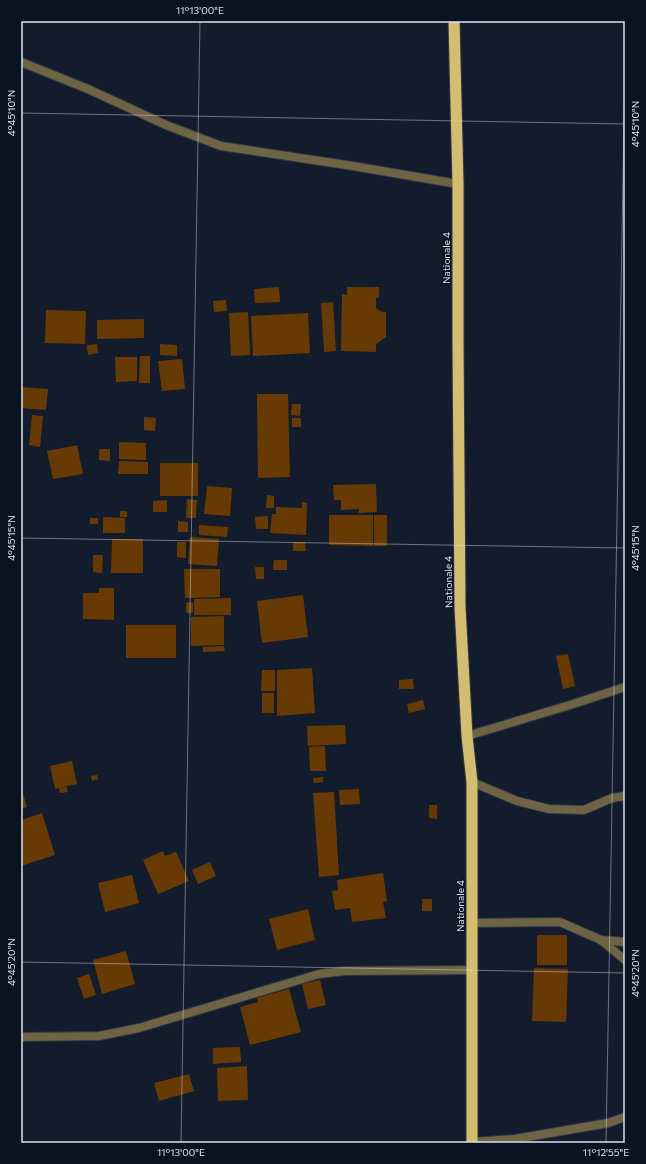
<svg xmlns="http://www.w3.org/2000/svg" width="646" height="1164" font-family="Commissioner,sans-serif">
	<rect width="100%" height="100%" fill="#121c2c"/>
	<!-- building -->
	<g fill="#683a03">
		<path d="M279,287l1,15 -25,1 -1,-14z"/>
		<path d="M347,287h32v11h-3v10l6,4h4v25l-10,7v8l-35,-1 1,-57 5,1z"/>
		<path d="M226,300l1,11 -13,1 -1,-11z"/>
		<path d="M333,302l3,49 -12,1 -3,-49z"/>
		<path d="M46,310l40,1 -1,33 -40,-1z"/>
		<path d="M248,312l2,43 -19,1 -2,-43z"/>
		<path d="M308,313l2,40 -57,3 -2,-40z"/>
		<path d="M144,319v19l-47,1v-19z"/>
		<path d="M97,344l1,9 -10,2 -1,-10z"/>
		<path d="M160,344l17,1v11l-17,-1z"/>
		<path d="M140,356h10v27h-11z"/>
		<path d="M115,357h22v24l-21,1z"/>
		<path d="M182,359l3,30 -23,2 -4,-30z"/>
		<path d="M21,387l27,2 -2,21 -25,-2z"/>
		<path d="M257,394h31l2,83 -32,1z"/>
		<path d="M292,404h9l-1,12 -9,-1z"/>
		<path d="M32,415l11,1 -3,31 -11,-2z"/>
		<path d="M144,417l12,1 -1,13 -11,-1z"/>
		<rect x="292" y="418" width="9" height="9"/>
		<path d="M119,442l27,1v17l-27,-1z"/>
		<path d="M77,445l6,29 -30,5 -6,-28z"/>
		<path d="M99,449h11v12l-11,-1z"/>
		<path d="M119,461l29,1v12h-30z"/>
		<rect x="160" y="463" width="38" height="33"/>
		<path d="M376,484l1,28 -18,1v-4l-18,1v-10h-7l-1,-15z"/>
		<path d="M207,486l25,2 -2,28 -26,-2z"/>
		<path d="M267,495l7,1v12h-8z"/>
		<path d="M187,499l10,1 -1,18h-10z"/>
		<path d="M167,500v12h-14v-11z"/>
		<path d="M302,502l5,1 -1,32 -36,-2 2,-19h4v-7l26,1z"/>
		<rect x="120" y="511" width="7" height="6"/>
		<path d="M329,515h44v31l-44,-1z"/>
		<rect x="374" y="515" width="13" height="31"/>
		<path d="M268,516v13h-12l-1,-12z"/>
		<path d="M103,517l22,1v15h-22z"/>
		<rect x="90" y="518" width="8" height="6"/>
		<path d="M178,521l10,1v10h-10z"/>
		<path d="M199,525l29,2 -1,10 -28,-2z"/>
		<path d="M190,537l29,2 -2,27 -29,-2z"/>
		<path d="M112,539h31v34h-32z"/>
		<path d="M177,542h9v16l-9,-1z"/>
		<path d="M293,542h12l1,9h-13z"/>
		<path d="M93,555h10l-1,18 -9,-1z"/>
		<path d="M274,560h13v10h-14z"/>
		<path d="M255,567h9v12h-8z"/>
		<path d="M184,569h36v28l-35,1z"/>
		<path d="M99,588h15v32l-31,-1v-26h16z"/>
		<path d="M303,595l5,42 -46,6 -5,-42z"/>
		<path d="M231,598v17h-37v-16z"/>
		<path d="M186,602l7,1v10h-7z"/>
		<path d="M224,616v29l-33,1v-29z"/>
		<rect x="126" y="625" width="50" height="33"/>
		<path d="M224,646l1,5 -22,1v-5z"/>
		<path d="M568,654l7,32 -12,3 -7,-33z"/>
		<path d="M312,668l3,45 -38,3v-46z"/>
		<path d="M262,670h13v21h-14z"/>
		<path d="M413,679l1,10h-15v-9z"/>
		<rect x="262" y="693" width="12" height="20"/>
		<path d="M423,700l2,9 -16,4 -2,-9z"/>
		<path d="M345,725l1,19 -38,2 -1,-20z"/>
		<path d="M325,746l1,25h-16l-1,-24z"/>
		<path d="M72,761l5,23 -22,5 -5,-23z"/>
		<path d="M97,775l1,4 -6,2 -1,-5z"/>
		<path d="M323,777v5l-9,1 -1,-5z"/>
		<path d="M21,787l6,20 -6,2z"/>
		<path d="M67,787l1,5 -8,1 -1,-5z"/>
		<path d="M359,789l1,15 -20,1 -1,-15z"/>
		<path d="M334,792l5,83 -20,2 -6,-84z"/>
		<path d="M429,805h8v14l-8,-1z"/>
		<path d="M42,813l13,42 -34,11v-46z"/>
		<path d="M163,851l2,5 11,-4 13,29 -31,13 -15,-34z"/>
		<path d="M210,862l6,14 -18,8 -6,-14z"/>
		<path d="M383,873l4,28 -4,1 3,16 -34,4 -2,-14 -15,2 -3,-19 6,-1 -1,-10z"/>
		<path d="M132,875l7,28 -34,9 -7,-29z"/>
		<rect x="422" y="899" width="10" height="12"/>
		<path d="M308,909l7,31 -38,10 -8,-31z"/>
		<rect x="537" y="935" width="30" height="30"/>
		<path d="M126,951l9,33 -33,10 -9,-34z"/>
		<path d="M534,968l34,1 -2,53 -34,-1z"/>
		<path d="M89,974l7,21 -12,4 -7,-21z"/>
		<path d="M320,980l6,25 -18,4 -6,-25z"/>
		<path d="M289,989l12,43 -51,13 -10,-38 18,-5 -1,-4z"/>
		<path d="M240,1047l1,15 -28,2v-16z"/>
		<path d="M247,1066l1,34 -30,1 -1,-33z"/>
		<path d="M189,1074l5,17 -35,10 -5,-18z"/>
	</g>
	<g fill="none" stroke-linecap="round" stroke-linejoin="round">
		<!-- minor casing -->
		<g stroke="#2e3847" stroke-width="10">
			<g id="minor">
				<path d="M467,736l103,-31 55,-18"/>
				<path d="M472,782l45,19 32,8 35,1 28,-12 13,-2"/>
				<path d="M472,923l88,-1 41,18 24,20"/>
				<path d="M601,940l24,2"/>
				<path d="M21,1037l78,-1 40,-8 180,-54 25,-3 128,-1"/>
				<path d="M473,1142l42,-3 93,-16 17,-6"/>
			</g>
		</g>
		<!-- tertiary casing -->
		<g stroke="#2e3847" stroke-width="10">
			<path id="tertiary" d="M21,62l67,27 78,36 55,21 132,20 105,18"/>
		</g>
		<!-- trunk casing -->
		<g stroke="#2e3847" stroke-width="13">
			<path id="trunk" d="M454,21l4,163v158l2,265 7,129 5,46v361"/>
		</g>
		<!-- minor -->
		<use href="#minor" stroke="#6e6443" stroke-width="8"/>
		<!-- tertiary -->
		<use href="#tertiary" stroke="#6e6443" stroke-width="8"/>
		<!-- trunk -->
		<use href="#trunk" stroke="#d4bd6e" stroke-width="11"/>
	</g>
	<!-- ticks -->
	<path fill="none" stroke="#dae1ed" stroke-width="1" stroke-opacity="0.45" d="M21,113l604,11M21,538l604,10M21,962l604,11M181,1143l19,-1122M606,1143l19,-1077"/>
	<g text-anchor="middle" stroke-width="3" stroke-linejoin="round" paint-order="stroke">
		<!-- street labels -->
		<g font-size="10" fill="#dae1ed" stroke="#091322">
			<text transform="translate(446 258) rotate(-90)" y="4">Nationale 4</text>
			<text transform="translate(448 582) rotate(-91)" y="4">Nationale 4</text>
			<text transform="translate(460 906) rotate(-90)" y="4">Nationale 4</text>
		</g>
	</g>
	<!-- border -->
	<rect width="646" height="1164" fill="none" stroke="#091322" stroke-width="44"/>
	<rect x="22" y="22" width="602" height="1120" fill="none" stroke="#dae1ed" stroke-width="1.5"/>
	<g font-size="10" text-anchor="middle" fill="#dae1ed">
		<text x="200" y="14">11°13'00"E</text>
		<text transform="translate(11 113) rotate(-90)" y="4">4°45'10"N</text>
		<text transform="translate(635 124) rotate(-90)" y="4">4°45'10"N</text>
		<text transform="translate(11 538) rotate(-90)" y="4">4°45'15"N</text>
		<text transform="translate(635 548) rotate(-90)" y="4">4°45'15"N</text>
		<text transform="translate(11 962) rotate(-90)" y="4">4°45'20"N</text>
		<text transform="translate(635 973) rotate(-90)" y="4">4°45'20"N</text>
		<text x="181" y="1156">11°13'00"E</text>
		<text x="606" y="1156">11°12'55"E</text>
	</g>
</svg>
